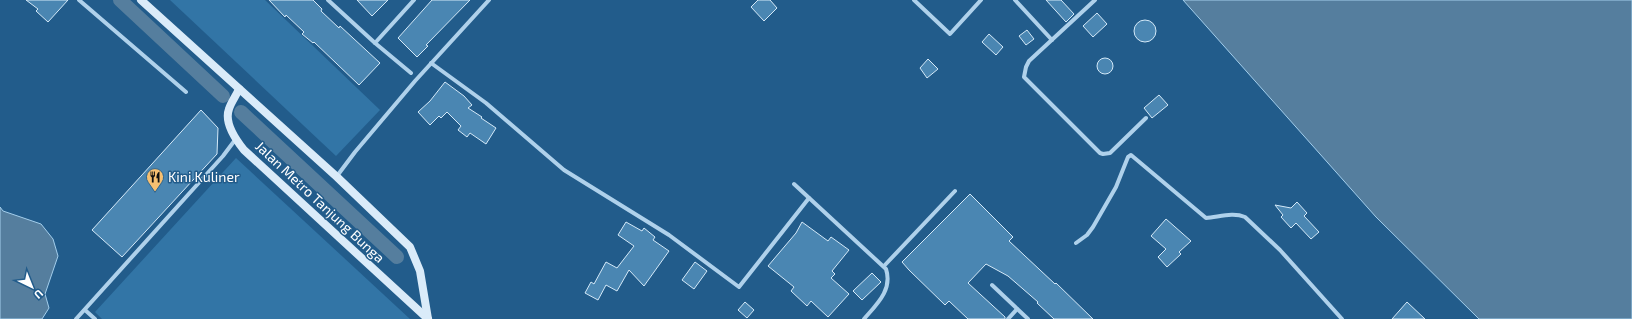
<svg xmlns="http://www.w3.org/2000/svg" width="1632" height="319" font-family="'Exo 2',sans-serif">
	<rect width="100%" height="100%" fill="#225c8b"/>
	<!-- grass -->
	<g fill="#3275a6">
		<path d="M170,0h95l115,110 -44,46z"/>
		<path d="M236,158l174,161h-308l-7,-7z"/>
	</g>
	<!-- water -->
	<g fill="#557e9e" stroke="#a3ceec">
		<path d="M1183,0h449v319h-153l-103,-102z"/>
		<path d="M0,207l3,4 38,13 12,15 5,17 -13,38 4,14 -7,11h-42z"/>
	</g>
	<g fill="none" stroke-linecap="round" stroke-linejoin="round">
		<!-- canal -->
		<g stroke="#557e9e" stroke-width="14">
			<path d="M120,0l103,96"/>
			<path d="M241,112l156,145"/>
		</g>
	</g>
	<!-- building -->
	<g fill="#4a86b2" stroke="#d4e9f8">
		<path d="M26,0h42l-20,22 -12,-11 2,-2z"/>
		<path d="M269,0h44l9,9 -1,2 18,17 1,-2 40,37 -21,22 -45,-43 -1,1 -11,-9 2,-2 -18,-17 -1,2z"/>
		<path d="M357,0h31l-16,16z"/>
		<path d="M432,0h38l-44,45 2,1 -11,11 -19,-19z"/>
		<path d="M758,0h12l7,8 -13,13 -13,-14z"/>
		<path d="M1046,0h15l13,14 -8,8z"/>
		<path d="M1097,13l10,11 -14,13 -10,-11z"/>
		<circle cx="1145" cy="31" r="11"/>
		<path d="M1027,30l7,9 -8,6 -7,-9z"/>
		<path d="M989,34l14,13 -7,8 -14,-13z"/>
		<circle cx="1105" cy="66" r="8"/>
		<path d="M928,59l10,10 -11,9 -7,-10z"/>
		<path d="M445,82l19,14 8,9 -4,3 14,9 -1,1 15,10 -10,16 -16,-11 -3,4 -9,-7 3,-4 -14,-14 -6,6 -2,-2 -9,9 -12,-13 12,-11z"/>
		<path d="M1159,95l9,10 -16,13 -8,-10z"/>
		<path d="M201,110l17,18 -1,26 -95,103 -30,-27z"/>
		<path d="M970,194l43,43 -4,4 46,43 1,-1 37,36h-39l-17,-16 1,-1 -30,-26 -22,-12 -18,19 37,34v2h-37l-19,-18 -4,4 -36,-35 -7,-8z"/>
		<path d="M1297,202l10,11 -3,3 15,16 -8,7 -15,-16 -5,5 -10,-11 2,-2 -8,-10 16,3z"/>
		<path d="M1166,219l25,22 -12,11 2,2 -14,13 -9,-10 8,-8 -15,-13z"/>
		<path d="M626,222l16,9 2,-3 11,9 -2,3 16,11 -25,35 -15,-16 -12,21 -11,-6 -8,15 -13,-7 6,-11 3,2 12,-22 11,6 17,-22 -16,-11z"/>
		<path d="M802,222l26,19 3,-4 18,13 -17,21 3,3 -4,4 18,16 -21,23 -17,-16 -4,5 -16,-15 3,-4 -26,-21 28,-33z"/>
		<path d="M695,262l12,9 -13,18 -12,-9z"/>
		<path d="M872,273l9,9 -19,18 -9,-9z"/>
		<path d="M745,302l9,8 -7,8 -9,-8z"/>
		<path d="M1407,302l18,17h-33z"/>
	</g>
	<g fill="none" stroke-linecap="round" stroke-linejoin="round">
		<!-- street -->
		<g stroke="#afd1eb" stroke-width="4">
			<path d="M79,0l107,92"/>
			<path d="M328,0l47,43"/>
			<path d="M914,0l36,34 31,-34"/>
			<path d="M1015,0l37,40"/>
			<path d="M1095,0l-66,61 -3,6 -2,10 76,76 3,1 7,-1 36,-35"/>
			<path d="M431,63l55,40 78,67 105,65 70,52 70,-89"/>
			<path d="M411,73l-36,-30 39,-43"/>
			<path d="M337,176l18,-24 60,-71 74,-81"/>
			<path d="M794,184l92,85c7,21 -10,36 -22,50"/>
			<path d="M1076,243l11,-8 6,-8 23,-40 12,-30 3,-2 75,63c13,-1 27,-6 39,-1l35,33 62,69"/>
			<path d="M884,266l71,-75"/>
			<path d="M992,285l36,34"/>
			<path d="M85,310l10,9"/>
			<path d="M76,319l147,-163 12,-16"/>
			<path d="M1008,319l9,-10"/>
		</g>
		<!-- secondary -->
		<g stroke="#daebf9" stroke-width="8">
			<path d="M141,0l196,177 73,70 10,24 8,48"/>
			<path d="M239,89c-3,7 -8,13 -10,20 -5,13 7,31 15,41l184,169"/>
		</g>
	</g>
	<!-- icons -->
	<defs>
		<g id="restaurant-pin" transform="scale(0.9)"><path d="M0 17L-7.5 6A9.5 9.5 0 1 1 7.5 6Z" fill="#f7c071" stroke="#225c8b"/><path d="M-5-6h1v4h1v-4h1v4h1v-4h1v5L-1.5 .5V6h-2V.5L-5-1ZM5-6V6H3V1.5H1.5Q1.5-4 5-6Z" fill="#111"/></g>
	</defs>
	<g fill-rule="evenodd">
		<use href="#restaurant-pin" x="155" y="177"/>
	</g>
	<g text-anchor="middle" stroke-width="3" stroke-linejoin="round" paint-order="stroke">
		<!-- poi labels -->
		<g font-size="14" fill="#fff" stroke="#225c8b" text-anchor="start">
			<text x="168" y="182">Kini Kuliner</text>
		</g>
		<!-- street labels -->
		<g font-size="14" fill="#fff" stroke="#225c8b">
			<text transform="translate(320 202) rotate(43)" y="5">Jalan Metro Tanjung Bunga</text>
		</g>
	</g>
	<!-- north arrow -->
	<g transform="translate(32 287) rotate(137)" stroke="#225c8b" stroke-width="3" paint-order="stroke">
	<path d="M0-3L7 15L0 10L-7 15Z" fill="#ffffff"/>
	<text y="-6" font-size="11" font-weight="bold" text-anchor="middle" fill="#ffffff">U</text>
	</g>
</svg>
